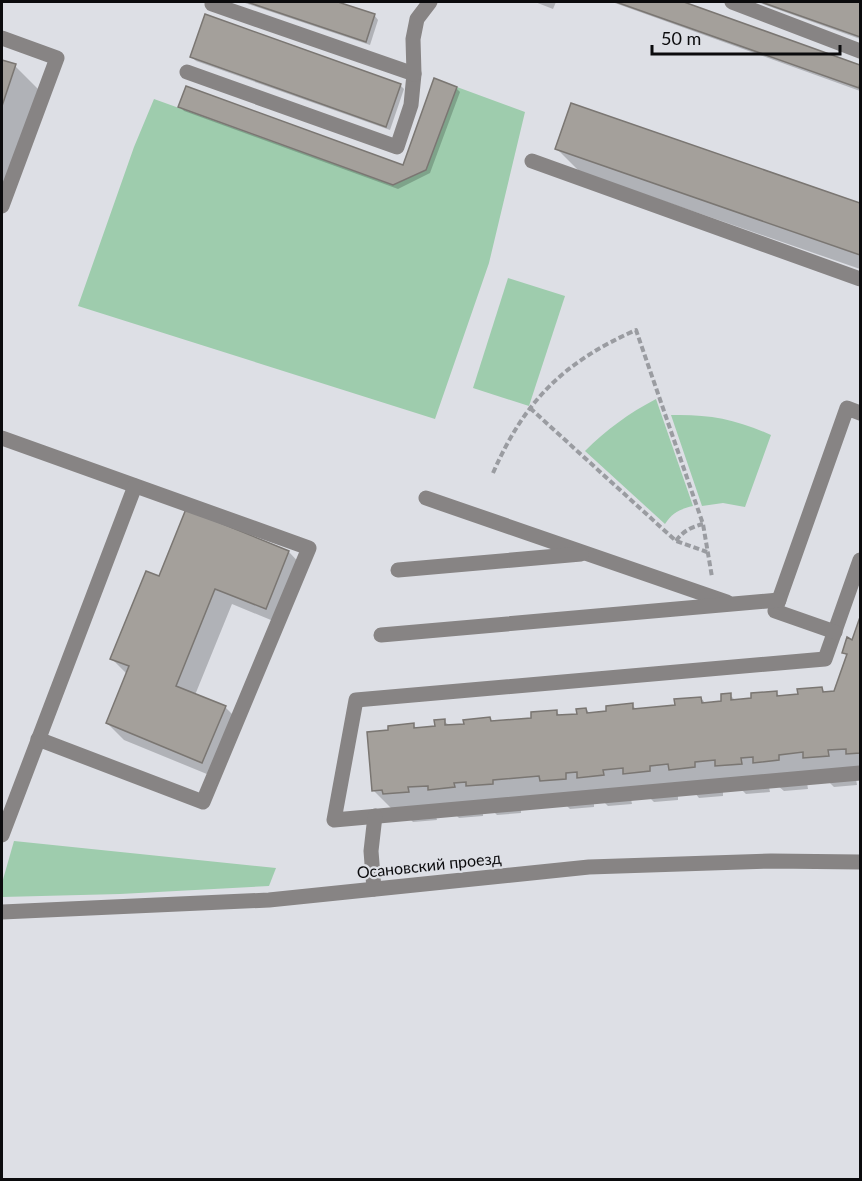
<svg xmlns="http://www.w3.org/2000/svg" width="862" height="1181" font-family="Lato,sans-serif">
	<rect width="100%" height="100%" fill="#dddfe5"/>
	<!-- green -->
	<g fill="#9eccad">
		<path d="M457,87l68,25 -36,151 -54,156 -357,-113 56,-159 20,-48 239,86 33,-16z"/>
		<path d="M508,278l57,18 -36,110 -56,-18z"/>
		<path d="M656,399l37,107c-13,3 -21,7 -28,18l-80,-73c21,-21 44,-38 71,-52z"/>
		<path d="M671,415c37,-1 65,4 100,20l-26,72 -22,-4 -21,3z"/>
		<path d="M14,841l262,27 -7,18 -149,8 -118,3v-14z"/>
	</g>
	<!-- shadow -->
	<g fill="#0003">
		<path d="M242,2h91l42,14 3,4 -8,25z"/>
		<path d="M535,2h21l-3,7z"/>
		<path d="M612,2h68l180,65v24z"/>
		<path d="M757,2h103v37z"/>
		<path d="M192,57l208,28 4,4 -14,41 -194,-69z"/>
		<path d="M2,61l13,5 23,23 -36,105z"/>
		<path d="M456,88l4,4 -30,81 -32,16 -214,-78 -4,-4 224,60z"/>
		<path d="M572,105l288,100v64l-280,-97 -23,-23z"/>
		<path d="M187,511l102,41 16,17 -22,56 -51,-21 -37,91 30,12 17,17 -23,55 -95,-39 -17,-17 20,-49 -15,-15 48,-81z"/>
		<path d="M860,621v157l-4,1 1,6 -23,2 -6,-6 -21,2 1,6 -24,2 -6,-5 -9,1 1,5 -24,2 -5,-5 -18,2v5l-24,2 -4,-5 -17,2v5l-24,2 -5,-5 -18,2 1,5 -24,2 -5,-5 -9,1v5l-24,2 -5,-5 -44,4v5l-24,2 -4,-4 -10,1v4l-24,2 -4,-4 -19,2 1,4 -24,2 -4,-4 -7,1 -29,-29 17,-58 23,-7 4,4 19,-1 8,-7 6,5 15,-1 25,-6 4,4 39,-4 23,-8 5,6 17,-2 8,-6 4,5 18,-2 24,-7 5,5 40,-4 24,-8 5,6 17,-2 7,-7 6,6 17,-1 23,-7 5,4 18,-1 22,-8 5,5 9,-1 13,-35 -5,-5 10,-10z"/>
	</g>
	<!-- building -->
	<g fill="#a4a09b" stroke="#7a7672" stroke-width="1.5">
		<path d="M247,2h91l37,12 -9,28z"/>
		<path d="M616,2h68l176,63v18l-1,5z"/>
		<path d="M761,2h99v35z"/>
		<path d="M205,14l196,70 -15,43 -196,-70z"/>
		<path d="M2,60l14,4 -14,42z"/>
		<path d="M434,78l23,9 -31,83 -33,15 -215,-78 8,-21 217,79z"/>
		<path d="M571,103l289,100v52l-305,-106z"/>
		<path d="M186,509l103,42 -23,58 -51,-20 -39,97 50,20 -24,57 -96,-40 23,-57 -19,-7 36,-88 13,5z"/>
		<path d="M860,617v136l-14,1v-5l-18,1 1,6 -26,2v-6l-24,3v5l-26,3v-6l-12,1 1,6 -27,2v-6l-20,2v5l-26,3 -1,-6 -18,2v5l-27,3v-6l-20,2 1,5 -27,3v-6l-11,1v6l-26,2 -1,-5 -46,4v4l-27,2v-4l-12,1 1,4 -27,3v-4l-20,1 1,5 -26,2 -1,-4 -10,1 -5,-59 21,-2v-4l26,-3v5l21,-2 -1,-6 11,-1v6l19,-1 -1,-4 27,-3 1,4 40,-3v-6l26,-2v5l20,-1 -1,-5 10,-1 1,5 19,-2v-5l27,-3v6l42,-4 -1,-6 27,-2 1,6 19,-2v-7l10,-1v7l20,-2v-5l26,-2v5l21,-2 -1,-5 25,-2 1,5 11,-1 13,-37 -5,-1 5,-16 5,3z"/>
	</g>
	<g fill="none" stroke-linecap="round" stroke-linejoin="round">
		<!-- path -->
		<g stroke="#9a9ca1" stroke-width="4" stroke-dasharray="6 3" stroke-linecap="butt">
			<path d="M530,408l146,133 31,11"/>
			<path d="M493,473c32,-73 71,-111 143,-143l67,194 9,53"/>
			<path d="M676,541c7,-10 15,-14 27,-17"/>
		</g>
		<!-- lane -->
		<g stroke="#878484" stroke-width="15">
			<path d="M732,2l128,49"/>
			<path d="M2,38l55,20 -55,148"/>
			<path d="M187,72l210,75 14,-42 3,-31 -202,-70"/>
			<path d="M414,74l-1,-35 4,-20 13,-17"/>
			<path d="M532,161l328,118"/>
			<path d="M2,438l307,110 -106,254 -165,-63"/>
			<path d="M426,498l301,104"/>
			<path d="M860,560l-35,99 -469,41 -22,120 526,-47"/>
			<path d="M398,570l183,-16"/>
			<path d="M835,632l-60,-21 72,-203 13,5"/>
			<path d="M381,635l398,-35"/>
			<path d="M2,835l133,-349"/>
			<path d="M374,889l-3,-38 4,-35"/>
		</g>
		<!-- street -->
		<path stroke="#878484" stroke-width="15" d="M2,912l267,-12 320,-33 182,-6 89,1"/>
	</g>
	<g text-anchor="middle" stroke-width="4.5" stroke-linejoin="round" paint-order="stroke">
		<!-- street labels -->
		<g font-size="16" fill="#0b0b0d" stroke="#dddfe5">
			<text transform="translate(429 865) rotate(-6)" y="6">Осановский проезд</text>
		</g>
	</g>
	<!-- border -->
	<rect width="862" height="1181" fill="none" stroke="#0b0b0d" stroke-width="6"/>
	<!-- scale -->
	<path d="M652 45v9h188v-9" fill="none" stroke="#0b0b0d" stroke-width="3"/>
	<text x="661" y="45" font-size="18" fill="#0b0b0d" stroke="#dddfe5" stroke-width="4.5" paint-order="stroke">50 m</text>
</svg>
